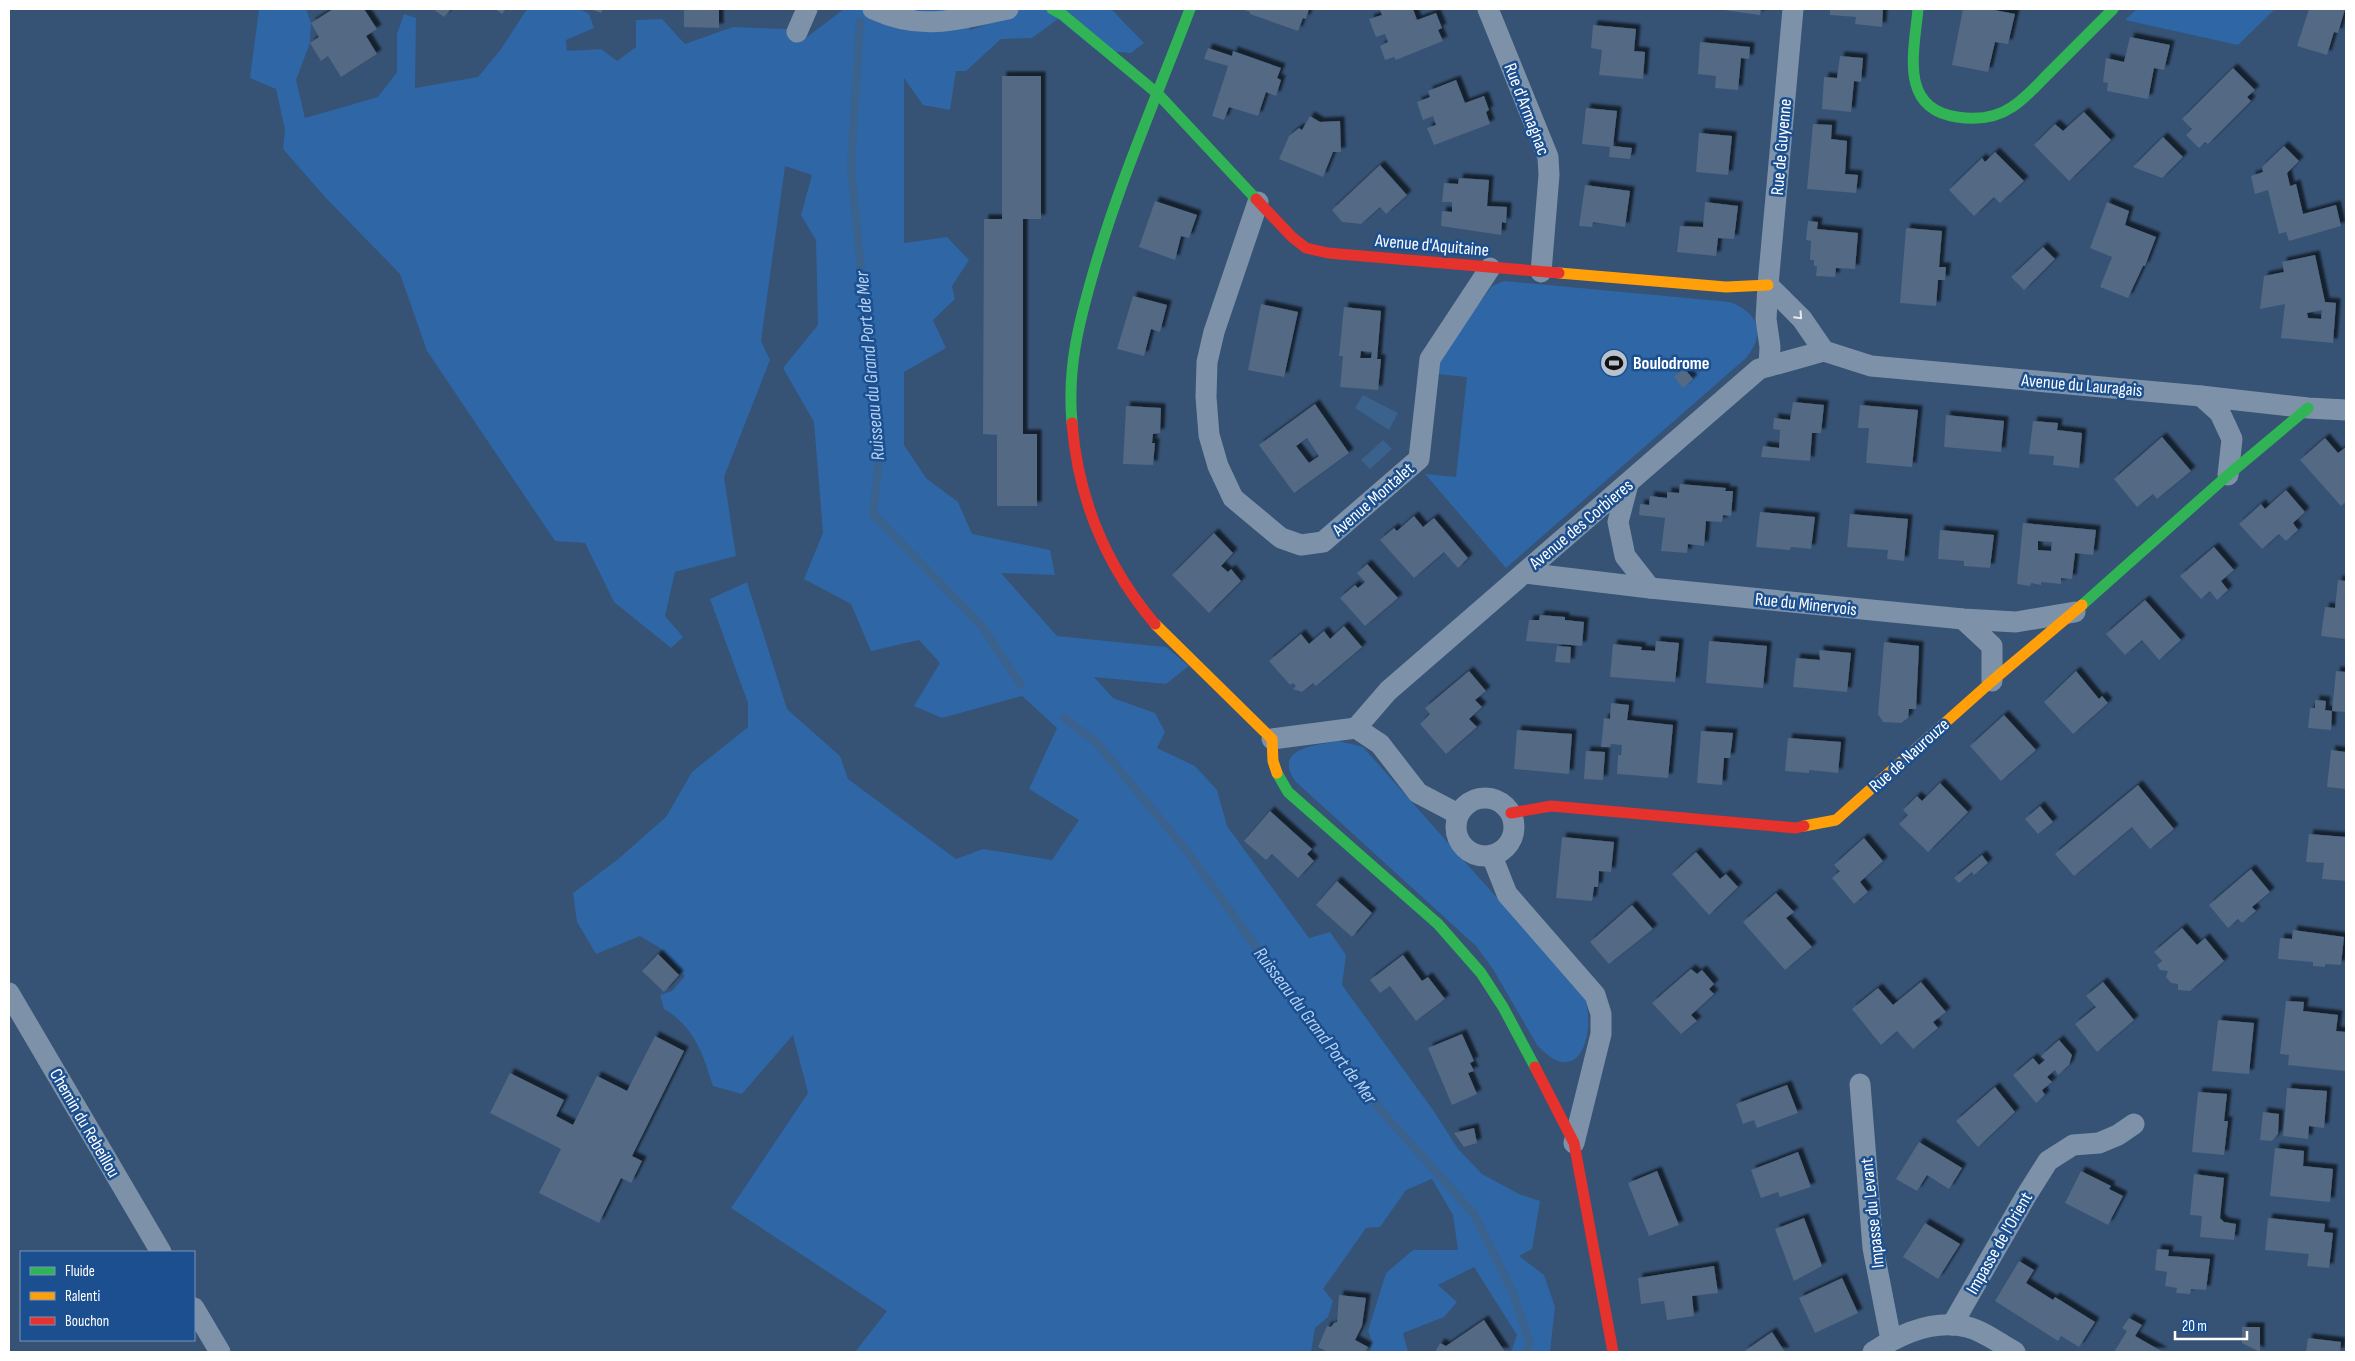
<svg xmlns="http://www.w3.org/2000/svg" width="2355" height="1361" font-family="'Sofia Sans Condensed',sans-serif">
	<defs>
		<filter id="shadow"><feDropShadow dx="4.5" dy="-4.5" stdDeviation="1" flood-color="#0009"/></filter>
	</defs>
	<rect width="100%" height="100%" fill="#365274"/>
	<!-- green -->
	<g fill="#2f66a5">
		<path d="M259,9h47l5,14 -1,20 -14,37 9,38 73,-21 19,-25v-38l7,-20 12,4 -1,70 63,-11 23,-28 26,-40h52l10,5 5,14 -28,12 1,11 34,-2 16,12 19,-14v-27l26,-1 23,25 48,-17 54,2 20,8 37,-28h136l-11,21 46,-14 3,-7h93l33,34 -13,10 -35,-3 -38,-31 -26,19 -31,1 -35,32h-10l-6,39 -27,-5 -19,-27v165l43,-6 22,23 -17,26 3,13 -22,21 13,28 -42,24v73l22,33 32,24 14,32 78,16 5,25 -54,-2 56,63 109,11 23,19 -23,18 -72,-7 19,21 42,15 10,19 -8,16 38,18 22,24 10,36 82,112 21,-6 16,23 -4,30 91,125 25,39 24,25 37,20 21,7 -8,48 -13,7 25,19 11,32 -5,45h-39l6,-17 -43,-68 -36,18 19,17 -13,15 -41,16 5,19h-38l2,-11 -4,-10 18,-58 27,-23h45l-5,-35 -21,-36 -26,11 -26,37 -14,1 -43,61 10,12 -5,16 -13,11 -4,24h-456l32,-41 -156,-103 77,-115 -15,-58 -51,59 -29,-8c-10,-31 -18,-59 -49,-77l-4,-14 12,-4 13,-15 -25,-28 -20,-12 -44,18 -19,-32 -4,-29 44,-33 49,-43 26,-45 56,-45v-24l-38,-104 37,-17 40,127 53,47 8,23 108,80 27,-10 69,11 27,-40 -50,-31 28,-61 -35,-32 -80,22 -28,-12 26,-43 -21,-23 -48,11 -20,-47 -47,-25 19,-46 -9,-111 -31,-54 35,-43 -2,-85 -15,-25 11,-40 -27,-9 -24,175 9,19 -46,117 12,79 -61,16 -10,44 18,21 -12,11 -57,-46 -29,-59 -30,-2 -128,-190 -27,-77 -75,-77 -42,-48 2,-19 -9,-41 -26,-11z"/>
		<path d="M2137,9h138l-37,36 -113,-25z"/>
		<path d="M1504,281l226,21c29,11 36,32 16,56l-240,210 -81,-94 31,3 11,-100 -30,-3 3,-17 52,-71z"/>
		<path d="M1339,741l24,6 222,250c11,37 -6,94 -48,48l-44,-76 -17,-23 -180,-164c-25,-34 21,-37 43,-41z"/>
	</g>
	<!-- water -->
	<g fill="#3b618d">
		<path d="M1363,395l35,18 -9,17 -34,-22z"/>
		<path d="M1383,440l9,9 -22,20 -9,-9z"/>
	</g>
	<g fill="none" stroke-linecap="round" stroke-linejoin="round">
		<!-- stream -->
		<g stroke="#3b618d" stroke-width="8">
			<path d="M860,22l-9,144 28,292 -6,56 108,111 40,60"/>
			<path d="M1064,718l33,25 90,108 102,142 95,121 90,100 39,79 17,51 -4,8"/>
		</g>
	</g>
	<!-- building -->
	<g fill="#526984" fill-rule="evenodd" filter="url(#shadow)">
		<path d="M333,9h31l13,20 -11,7 11,18 -36,23 -13,-21 -7,5 -11,-18 9,-6 -8,-14z"/>
		<path d="M433,9h18l-7,8z"/>
		<path d="M495,9h11l-4,5z"/>
		<path d="M590,9h13l-2,4z"/>
		<path d="M684,9h35v19l-35,-1z"/>
		<path d="M1241,9h68l-3,10 -3,-1 -5,13 -48,-17v-2z"/>
		<path d="M1382,9h31l4,11 19,-7 6,15 -4,2 5,11 -47,19 -2,-3 -9,3 -5,-14 8,-4 -3,-8 -9,3 -7,-18 13,-4 -2,-5z"/>
		<path d="M1716,9h45l-1,6z"/>
		<path d="M1830,9h53l-1,18 -27,-3 1,-7 -26,-2z"/>
		<path d="M1963,9h26l26,5 -7,30 -13,-2 -7,30 -36,-7z"/>
		<path d="M2309,9h36l-7,24 -4,-1 -7,23 -30,-9z"/>
		<path d="M1593,25l43,4 -2,22 11,1 -2,27 -44,-4 3,-25 -11,-2z"/>
		<path d="M2130,37l40,8 -6,25 -10,-2 -6,31 -41,-8 1,-8 -5,-1 3,-24 18,4z"/>
		<path d="M1700,42l50,5 -1,12 -8,-1 -3,32 -23,-2 1,-12 -18,-2z"/>
		<path d="M1208,48l24,8 1,-5 48,17 -4,10 4,2 -5,16 -10,-4 -8,24 -29,-9 -5,13 -12,-4 16,-50 -24,-7z"/>
		<path d="M1840,56l23,2 -2,24 -7,-1 -3,31 -29,-3 2,-32 13,1z"/>
		<path d="M2233,68l22,22 -8,7 4,4 -43,43 -3,-2 -6,6 -13,-13 6,-6 -10,-10z"/>
		<path d="M1002,76h39v143h-18v215h14v72h-40v-71l-14,-1 1,-215h18z"/>
		<path d="M1456,80l9,23 19,-7 5,14 -3,2 4,12 -56,21 -7,-17 9,-3 -3,-9 -10,4 -6,-18 13,-5 -2,-6z"/>
		<path d="M1586,108l31,3 -4,35 19,2 -2,11 -21,-2 1,-10 -28,-3z"/>
		<path d="M2084,112l27,28 -42,41 -35,-36 21,-21 8,7z"/>
		<path d="M1310,116l10,6 20,-1 1,31h-8l-10,25 -44,-18 10,-23 10,-8 3,2z"/>
		<path d="M1813,124l19,1 -1,14 16,2 -2,33 13,1 -2,18 -49,-4z"/>
		<path d="M1699,133l33,3 -4,39 -32,-3z"/>
		<path d="M2163,137l20,20 -21,21 -29,-11z"/>
		<path d="M2284,146l15,15 -12,12 3,13 6,-2 7,30 33,-9 5,21 -52,15 -3,-9 -7,2 -11,-44 -13,4 -4,-18 12,-4 -1,-5z"/>
		<path d="M1995,152l29,29 -24,22 -6,-6 -20,19 -25,-26 33,-32 3,4z"/>
		<path d="M1380,165l27,30 -21,19 -6,-7 -19,17 -19,-2 -10,-12z"/>
		<path d="M1459,178l30,2 -2,26 20,1 -1,16 -4,-1 -1,13 -60,-9 1,-15 10,1v-10h-10l2,-19 14,1z"/>
		<path d="M1585,185l45,6 -5,36 -32,-5 -1,5 -13,-1z"/>
		<path d="M1155,201l42,14 -8,23 -8,-2 -6,24 -36,-13z"/>
		<path d="M1705,202l33,4 -4,33 -16,-1 -2,18 -39,-4 3,-26 23,1z"/>
		<path d="M2107,202l22,9 -4,14 31,12 -11,29h-2l-15,32 -28,-11 12,-30 -22,-9z"/>
		<path d="M1808,221l10,1 -1,7 41,4 -3,36 -19,-1 -1,9 -19,-1 1,-10h-3v-6h-4l1,-19 -5,-1z"/>
		<path d="M1906,228l36,3 -3,36h7l-1,13h-7l-2,26 -36,-3z"/>
		<path d="M2043,247l12,12 -31,31 -13,-13z"/>
		<path d="M2315,255l10,47 11,1 -3,40 -52,-5 4,-34 -25,5 4,-33 20,-4 -2,-10zM2322,310l-1,9 -13,-1 -1,-5z"/>
		<path d="M1133,296l34,9 -7,27 -9,-3 -7,27 -27,-7z"/>
		<path d="M1261,304l37,8 -14,65 -36,-7z"/>
		<path d="M1344,307l37,4 -4,48h4l-3,31 -38,-3 3,-31h-4zM1361,351l11,1 -1,6h-11z"/>
		<path d="M1684,368l9,11 -10,9 -9,-11z"/>
		<path d="M1793,402l31,3 -3,28h-9l-2,28 -49,-4 2,-11 16,2 1,-18 -7,-1 1,-11 16,2z"/>
		<path d="M1315,404l34,49 -55,40 -35,-48zM1307,438l12,18 -10,7 -13,-17z"/>
		<path d="M1860,405l58,5 -6,57 -46,-4 3,-35h-11z"/>
		<path d="M1126,406l35,2 -1,25 -7,1 -1,9h3l-2,22 -30,-1z"/>
		<path d="M1946,415l58,6 -3,31 -57,-5z"/>
		<path d="M2033,421l25,2 -1,7 25,3 -3,35 -26,-3 1,-9 -25,-2z"/>
		<path d="M2162,437l29,34 -34,28 -4,-5 -16,13 -23,-28z"/>
		<path d="M2325,438l13,15 8,-6v55l-5,4 -41,-46z"/>
		<path d="M1680,484l46,4 -1,3h8l-2,25 -8,-1 -1,7 -16,-1 -2,25 -16,-2 -1,9 -26,-2 4,-33 -26,-3 1,-11 9,1 1,-9 17,2v-6l12,1z"/>
		<path d="M2286,490l19,22 -12,11 5,7 -12,11 -7,-7 -17,15 -23,-25 22,-20 4,5z"/>
		<path d="M1760,512l55,5 -4,32 -20,-2 -1,3 -34,-3z"/>
		<path d="M1850,514l58,5 -4,42 -17,-2 1,-9 -41,-3z"/>
		<path d="M1414,516l9,11 11,-9 34,40 -10,10 -14,-16 -30,26 -34,-38 14,-12 3,3z"/>
		<path d="M2023,523l73,7 -3,25 -18,-2 -3,26 -11,-1v6l-20,-2v3l-10,-2 -1,3 -13,-2zM2038,541l14,1 -1,9 -13,-1z"/>
		<path d="M1940,530l54,5 -4,33 -26,-2v-5l-26,-2z"/>
		<path d="M1214,533l19,20 -12,13 7,6 3,-3 10,12 -32,32 -37,-38z"/>
		<path d="M2214,547l20,23 -13,11 7,9 -11,10 -7,-9 -9,8 -21,-23z"/>
		<path d="M1367,564l31,34 -33,28 -25,-28 15,-13 3,3 7,-6 -8,-9z"/>
		<path d="M2338,580l8,1v58l-25,-3 4,-29 10,1z"/>
		<path d="M2145,600l36,40 -22,20 -17,-20 -17,15 -19,-21z"/>
		<path d="M1540,615l25,2v3l19,2 -2,24 -56,-5 3,-21h10z"/>
		<path d="M1344,626l18,21 -46,39 -3,-3 -11,9 -9,-3 3,-3 -3,-3 -3,2 -21,-24 32,-27 8,10 15,-13 6,8z"/>
		<path d="M1656,641l23,2 -4,39 -65,-5 3,-33 29,3 -1,3 14,1z"/>
		<path d="M1709,641l58,5 -4,42 -57,-5z"/>
		<path d="M1884,642l35,4 -3,63h-7l-1,9 -7,5 -18,-1 -5,-8z"/>
		<path d="M1557,646l14,1 -1,16 -15,-1z"/>
		<path d="M1819,650l32,3 -4,39 -54,-5 3,-29 24,2z"/>
		<path d="M1469,671l17,20 -11,9 7,7 -13,12 8,8 -31,27 -26,-30 10,-10 -5,-6z"/>
		<path d="M2076,671l23,28 3,-3 6,7 -35,31 -29,-32z"/>
		<path d="M2336,671l10,1v40l-14,-1 -1,19 -23,-2 2,-20h5v-8l11,1 -1,9 7,1z"/>
		<path d="M1611,703l18,2 -2,15 46,5 -5,53 -51,-4 1,-19h3l1,-10 -11,-1 -1,3h-9l3,-29 6,1z"/>
		<path d="M2004,715l32,35 -35,31 -31,-35z"/>
		<path d="M1517,730l55,4 -3,40 -55,-5z"/>
		<path d="M1701,731l32,2 -3,25h-6l-2,27 -25,-2z"/>
		<path d="M1788,738l53,4 -3,31 -29,-3v3l-24,-2z"/>
		<path d="M2331,750l15,2v37l-19,-2z"/>
		<path d="M1586,751l19,1 -2,28 -19,-1z"/>
		<path d="M1940,783l28,29 -40,40 -29,-28 9,-9 -5,-5 14,-14 5,5z"/>
		<path d="M2138,785l36,44 -24,20 -18,-22 -58,49 -19,-22z"/>
		<path d="M2040,806l13,16 -15,12 -13,-15z"/>
		<path d="M1270,811l42,38 -5,5 7,7 -16,17 -26,-24 -6,6 -22,-19z"/>
		<path d="M2309,834l37,3v44l-24,-2 2,-16 -18,-1z"/>
		<path d="M1562,837l52,5 -3,30 -12,-1 -1,16h-4l-2,14 -36,-3z"/>
		<path d="M1864,838l19,23 -23,21 8,10 -14,12 -22,-26 8,-7 -6,-6z"/>
		<path d="M1696,852l24,27 6,-5 12,13 -29,28 -37,-41z"/>
		<path d="M1982,855l6,8 -14,12 -2,-3 -13,11 -5,-5z"/>
		<path d="M2251,869l19,23 -18,15 4,4 -14,12 -4,-4 -10,9 -19,-23z"/>
		<path d="M1337,881l35,32 -20,24 -36,-32z"/>
		<path d="M1776,893l18,19 -8,6 26,29 -27,23 -42,-48z"/>
		<path d="M1632,905l21,24 -44,35 -19,-22z"/>
		<path d="M2182,928l15,17 8,-7 19,23 -34,30 -12,-1v-6l-7,-1 -5,-6 2,-6 -8,-1 -3,-5 5,-4 -8,-9z"/>
		<path d="M2293,930l51,7 -3,28 -16,-1v3l-12,-1v-4l-35,-3 2,-21 12,1z"/>
		<path d="M658,954l21,21 -15,17 -22,-21z"/>
		<path d="M1403,955l19,26 6,-4 17,22 -29,22 -26,-35 -10,7 -10,-13z"/>
		<path d="M1691,969l6,5 5,-4 12,14 -5,5 5,5 -23,21 6,6 -16,13 -29,-31z"/>
		<path d="M1921,982l25,30 -13,10 5,6 -25,21 -16,-18 -16,14 -29,-36 26,-21 15,17z"/>
		<path d="M2103,982l31,38 -37,32 -22,-28 21,-17 -10,-11z"/>
		<path d="M2286,1001l18,1 -1,9 35,4 -2,16 10,1v39l-58,-6 1,-10 -9,-1z"/>
		<path d="M2218,1020l36,3 -5,51 -37,-3z"/>
		<path d="M1462,1034l12,27 -4,2 4,8 -6,2 9,21 -25,11 -24,-57z"/>
		<path d="M655,1036l29,15 -52,105 10,5 -11,22 -10,-5 -22,45 -60,-30 22,-44 -71,-36 20,-40 54,27 -8,16 17,9 24,-49 30,15z"/>
		<path d="M2059,1040l13,15 -3,10 -11,10 -3,-5 -8,7 5,5 -10,8 3,5 -9,8 -23,-28 20,-17 6,7 6,-5 -4,-4z"/>
		<path d="M1787,1085l11,28 -41,15 -3,-8 -11,4 -7,-20z"/>
		<path d="M1995,1087l20,25 -37,35 -22,-26z"/>
		<path d="M2287,1088l40,3 -3,37 -15,-2 -1,13 -25,-3z"/>
		<path d="M2198,1092l29,2 -3,27h4l-4,34 -32,-3z"/>
		<path d="M2263,1112l16,2 -1,20 -6,7 -12,-1z"/>
		<path d="M1474,1128l3,15 -13,4 -10,-14z"/>
		<path d="M1919,1142l43,26 -13,21 -22,-14 -10,16 -21,-12z"/>
		<path d="M2275,1148l29,3 -1,15 30,3 -3,33 -60,-6z"/>
		<path d="M1798,1152l13,35 -31,10 -2,-5 -17,6 -10,-28z"/>
		<path d="M1657,1171l22,54 -30,11 -21,-53z"/>
		<path d="M2081,1171l30,15 -2,3 14,7 -15,29 -43,-22z"/>
		<path d="M2194,1174l30,4 -4,40 4,4 12,2 -2,16 -34,-3 2,-21 -12,-1z"/>
		<path d="M1804,1218l18,48 -28,15 -19,-52z"/>
		<path d="M2268,1218l57,6 -1,8 9,1 -4,35 -22,-2 2,-12 -44,-4z"/>
		<path d="M1925,1223l35,21 -22,35 -35,-22z"/>
		<path d="M2157,1249l12,1 -1,6 42,3 -4,31 -15,-1 -1,5 -14,-1 1,-5 -12,-2 2,-14 -12,-2z"/>
		<path d="M2019,1261l15,9 -8,13 27,17 2,-3 40,25 -16,25 -18,-11 -3,5 -63,-40z"/>
		<path d="M1714,1266l4,27 -26,3 2,20 -27,4 -3,-19 -23,3 -3,-26z"/>
		<path d="M1842,1278l16,35 -43,20 -16,-35z"/>
		<path d="M1339,1295l27,3 -4,28 -7,14 13,7 -3,5h-37l-10,-5 9,-21 4,1 3,-4 3,-1z"/>
		<path d="M2129,1318l13,7 -7,11 28,16h-49l13,-21 -5,-3z"/>
		<path d="M1484,1320l21,32h-70l5,-9 6,3z"/>
		<path d="M2242,1327h18v25l-18,-9z"/>
		<path d="M1772,1332l13,20h-42z"/>
		<path d="M2308,1338l33,4 -1,10h-34z"/>
	</g>
	<g fill="none" stroke-linecap="round" stroke-linejoin="round">
		<!-- street -->
		<g stroke="#7d92a8" stroke-width="21">
			<path d="M873,9c50,23 85,10 135,0"/>
			<path d="M1488,9l60,148 1,18 -8,97"/>
			<path d="M797,32l10,-23"/>
			<path d="M1258,202l-44,130 -7,30 -1,35 3,38 9,31 15,32 48,40 20,7 22,-3 96,-83 11,-100 60,-91"/>
			<path d="M1768,285l34,34 22,32"/>
			<path d="M1824,351l47,15 330,30 107,12 38,2"/>
			<path d="M1769,366l1,-19 -4,-28 2,-34 25,-276"/>
			<path d="M2201,396l19,17 12,26 -4,36"/>
			<path d="M1628,484l-10,38 7,34 25,32"/>
			<path d="M1524,573l126,15 313,31 53,3 59,-10"/>
			<path d="M1963,619l29,27v35"/>
			<path d="M1356,728l32,-37 371,-322 65,-18"/>
			<path d="M1272,739l84,-11 24,16 38,49 40,21"/>
			<circle cx="1485" cy="827" r="29"/>
			<path d="M1492,856l15,38 88,101 6,19v20l-27,109"/>
			<path d="M9,993l152,259"/>
			<path d="M1860,1084l13,164 18,92"/>
			<path d="M194,1308l26,44"/>
			<path d="M1952,1325l74,-129 22,-35 25,-16 26,-2 19,-8 16,-11"/>
			<path d="M1873,1352c27,-18 61,-33 94,-25 17,4 33,17 48,25"/>
		</g>
		<!-- fast -->
		<g stroke="#30b455" stroke-width="11">
			<path d="M1052,9l11,6 95,79 98,105"/>
			<path d="M1918,9c-4,43 -19,100 39,108 20,3 39,1 55,-10 14,-9 25,-22 36,-33 22,-22 43,-43 65,-65"/>
			<path d="M1072,423c-5,-56 7,-101 22,-153 26,-90 63,-174 96,-261"/>
			<path d="M2082,605l146,-130 80,-67"/>
			<path d="M1277,773l11,19 150,132 43,49 22,34 32,60"/>
		</g>
		<!-- slow -->
		<g stroke="#ff9f0a" stroke-width="11">
			<path d="M1559,273l167,14 42,-2"/>
			<path d="M1155,624l117,115 1,22 4,12"/>
			<path d="M1804,826l32,-6 156,-139 90,-76"/>
		</g>
		<!-- jam -->
		<g stroke="#e5322d" stroke-width="11">
			<path d="M1256,199l36,38 14,11 22,5 231,20"/>
			<path d="M1072,423c6,76 34,143 83,201"/>
			<path d="M1511,813l40,-7 245,22 8,-2"/>
			<path d="M1535,1067l39,76 39,209"/>
		</g>
	</g>
	<!-- one-way arrows -->
	<defs><path id="oneway-chevron" d="M-2-3.5L2.5 0L-2 3.5" fill="none" stroke-width="1.6" stroke-linecap="round" stroke-linejoin="round" transform="scale(1.25)"/></defs>
	<use stroke="#e5e9ee" href="#oneway-chevron" transform="translate(1799 316) rotate(47)"/>
	<!-- icons -->
	<defs>
		<g id="stadium-disc" transform="scale(1.4375)"><circle r="9.5" fill="#b9c2ce" stroke="#1b4f8f"/><path d="M0-5a6.5 5 0 1 0 0 10a6.5 5 0 1 0 0-10ZM-3.5-1.8h7v3.6h-7Z" fill="#111"/></g>
	</defs>
	<g fill-rule="evenodd">
		<use href="#stadium-disc" x="1614" y="363"/>
	</g>
	<g text-anchor="middle" stroke-width="5" stroke-linejoin="round" paint-order="stroke">
		<!-- street labels -->
		<g font-size="18" fill="#fff" stroke="#1b4f8f">
			<text transform="translate(1527 109) rotate(69)" y="6">Rue d'Armagnac</text>
			<text transform="translate(1781 147) rotate(-85)" y="6">Rue de Guyenne</text>
			<text transform="translate(1432 245) rotate(5)" y="6">Avenue d'Aquitaine</text>
			<text transform="translate(2082 385) rotate(5)" y="6">Avenue du Lauragais</text>
			<text transform="translate(1373 499) rotate(-41)" y="6">Avenue Montalet</text>
			<text transform="translate(1581 524) rotate(-40)" y="6">Avenue des Corbieres</text>
			<text transform="translate(1806 604) rotate(6)" y="6">Rue du Minervois</text>
			<text transform="translate(1909 755) rotate(-42)" y="6">Rue de Naurouze</text>
			<text transform="translate(85 1123) rotate(60)" y="6">Chemin du Rebeillou</text>
			<text transform="translate(1872 1213) rotate(-96)" y="6">Impasse du Levant</text>
			<text transform="translate(1999 1243) rotate(-60)" y="6">Impasse de l'Orient</text>
		</g>
		<!-- poi labels -->
		<g font-size="18" font-weight="bold" fill="#fff" stroke="#1b4f8f" text-anchor="start">
			<text x="1633" y="369">Boulodrome</text>
		</g>
		<!-- water labels -->
		<g font-size="19" font-style="italic" fill="#b5d3f5" stroke="#1b4f8f">
			<text transform="translate(869 366) rotate(-95)" y="7">Ruisseau du Grand Port de Mer</text>
			<text transform="translate(1316 1025) rotate(53)" y="7">Ruisseau du Grand Port de Mer</text>
		</g>
	</g>
	<!-- border -->
	<rect width="2355" height="1361" fill="none" stroke="#ffffff" stroke-width="20"/>
	<!-- legend -->
	<rect x="20" y="1251" width="175" height="90" fill="#1b4f8f" stroke="#7695bc"/>
	<rect x="30" y="1267" width="25" height="8" fill="#30b455" stroke="#7695bc"/>
	<text x="65" y="1276" font-size="15" fill="#ffffff">Fluide</text>
	<rect x="30" y="1292" width="25" height="8" fill="#ff9f0a" stroke="#7695bc"/>
	<text x="65" y="1301" font-size="15" fill="#ffffff">Ralenti</text>
	<rect x="30" y="1317" width="25" height="8" fill="#e5322d" stroke="#7695bc"/>
	<text x="65" y="1326" font-size="15" fill="#ffffff">Bouchon</text>
	<!-- scale -->
	<path d="M2175 1331v8h72v-8" fill="none" stroke="#ffffff" stroke-width="2.5"/>
	<text x="2182" y="1331" font-size="15" fill="#ffffff" stroke="#1b4f8f" stroke-width="4" paint-order="stroke">20 m</text>
</svg>
